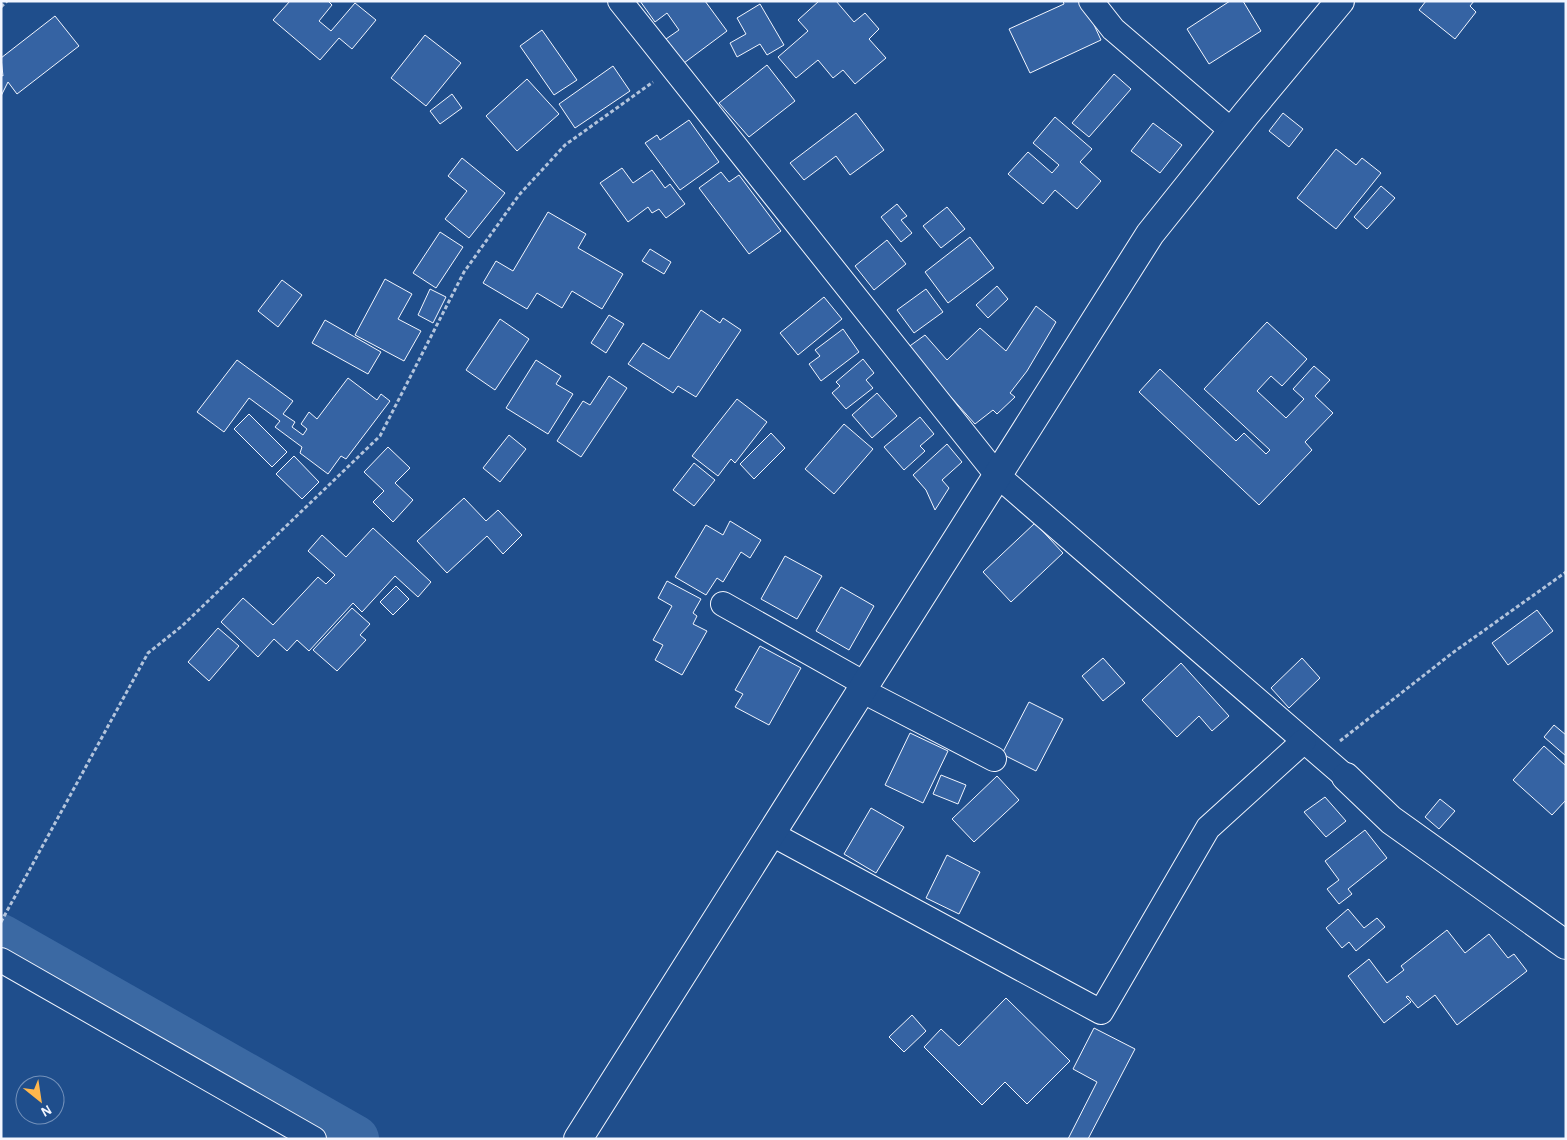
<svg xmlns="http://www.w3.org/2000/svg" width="1567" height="1140" font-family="'Alegreya Sans',sans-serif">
	<rect width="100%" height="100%" fill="#1f4e8c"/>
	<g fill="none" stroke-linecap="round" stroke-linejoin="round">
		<!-- river -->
		<path stroke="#3b69a3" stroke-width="48" d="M1,938l354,201"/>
	</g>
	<!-- building -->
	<g fill="#3563a3" stroke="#f2f6ff">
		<path d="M290,1h38l4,4 -13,16 12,10 24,-28 21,17 -24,29 -13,-11 -19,22 -47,-40z"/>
		<path d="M640,1h65l22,30 -43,32 -18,-24 13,-9 -12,-17 -12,9z"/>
		<path d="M819,1h17l18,21 11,-9 14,16 -10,10 17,19 -31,26 -12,-14 -10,8 -15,-18 -22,18 -18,-21 30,-26 -10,-11z"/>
		<path d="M1063,1h20l18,39 -71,33 -21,-44 55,-25z"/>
		<path d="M1230,1h13l18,30 -52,33 -22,-35z"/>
		<path d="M1426,1h48l-4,5 6,6 -21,27 -36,-29z"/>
		<path d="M760,4l24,41 -17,10 -7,-11 -23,13 -7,-14 16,-9 -9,-16z"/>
		<path d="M55,16l24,30 -62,48 -9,-12 -7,14v-21l2,1 -2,-18z"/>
		<path d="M542,30l35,50 -23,15 -34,-49z"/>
		<path d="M425,35l36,28 -35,43 -35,-28z"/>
		<path d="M767,65l28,36 -46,36 -30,-34z"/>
		<path d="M613,66l17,25 -55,37 -16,-24z"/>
		<path d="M1114,74l17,15 -42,48 -17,-14z"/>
		<path d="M527,79l32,35 -42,37 -31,-35z"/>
		<path d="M452,94l10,14 -22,16 -10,-13z"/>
		<path d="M856,113l28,37 -34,25 -14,-19 -32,24 -14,-17z"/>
		<path d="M1283,113l20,16 -14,18 -20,-16z"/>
		<path d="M1055,117l37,32 -12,13 21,19 -24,28 -22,-19 -12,14 -35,-30 20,-22 24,21 7,-8 -26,-22z"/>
		<path d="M689,120l30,42 -39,28 -35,-47 12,-8 3,5z"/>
		<path d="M1153,123l29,22 -22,28 -29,-22z"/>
		<path d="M1336,149l20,16 6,-7 19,15 -45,56 -39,-31z"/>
		<path d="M462,158l43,35 -36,45 -24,-19 22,-28 -19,-15z"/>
		<path d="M622,168l11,15 19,-13 13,18 5,-4 15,20 -19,14 -7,-9 -7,4 -4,-6 -20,15 -28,-39z"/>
		<path d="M721,172l8,10 10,-7 42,56 -32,23 -50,-66z"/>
		<path d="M1381,186l14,12 -28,31 -13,-12z"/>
		<path d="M897,204l10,12 -6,4 11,13 -11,9 -20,-25z"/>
		<path d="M947,207l18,22 -24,19 -18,-22z"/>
		<path d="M548,212l38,22 -8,14 45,26 -21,35 -30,-18 -10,17 -25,-15 -10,16 -44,-26 13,-22 17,10z"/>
		<path d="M440,232l23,15 -27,41 -23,-15z"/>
		<path d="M970,237l24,31 -46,35 -23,-31z"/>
		<path d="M887,240l19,24 -32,26 -19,-24z"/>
		<path d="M650,249l21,13 -7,12 -22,-13z"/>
		<path d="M385,279l27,15 -14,25 23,12 -17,30 -49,-26z"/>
		<path d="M282,280l20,15 -24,32 -20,-16z"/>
		<path d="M997,286l11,13 -20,19 -12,-13z"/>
		<path d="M430,289l16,8 -13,26 -15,-8z"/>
		<path d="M926,289l17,23 -29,21 -17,-23z"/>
		<path d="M824,297l18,22 -44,36 -18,-22z"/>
		<path d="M1036,306l20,16 -29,49 -17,22 5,4 -18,17 -4,-4 -18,14 -68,-76 18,-13 22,25 33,-32 26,23z"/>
		<path d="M701,310l19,13 3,-5 18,12 -45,67 -18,-11 -5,7 -45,-29 15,-21 26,16z"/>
		<path d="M609,315l15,9 -18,29 -15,-10z"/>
		<path d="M500,319l29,20 -34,51 -29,-20z"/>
		<path d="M325,320l56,32 -13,22 -56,-31z"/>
		<path d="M1267,322l40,37 -25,27 -11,-10 -14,15 29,27 18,-19 -11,-10 21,-23 16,14 -15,16 18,17 -28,29 7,8 -53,55 -120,-113 21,-23 76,72 8,-8 22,21 4,-4 -66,-61z"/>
		<path d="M843,329l16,23 -38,29 -12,-17 11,-8 -5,-6z"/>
		<path d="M863,359l11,14 -8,7 7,8 -27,21 -14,-16 8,-7 -4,-4z"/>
		<path d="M237,360l56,41 -10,13 12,8 -3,5 11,8 4,-6 -6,-5 8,-12 8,7 31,-41 29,22 4,-6 9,7 -44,58 -5,-3 -13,18 -28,-21 2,-6 -27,-20 5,-6 -31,-23 -25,34 -27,-20z"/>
		<path d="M536,360l25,16 -5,8 17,10 -25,40 -42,-26z"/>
		<path d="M609,376l18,12 -46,69 -24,-16 26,-40 7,4z"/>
		<path d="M877,393l20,23 -25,22 -20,-23z"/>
		<path d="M737,399l30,23 -32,41 -4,-4 -13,17 -26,-20z"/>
		<path d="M249,414l38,38 -15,15 -38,-38z"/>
		<path d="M920,417l14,17 -14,12 5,5 -21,19 -20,-23z"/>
		<path d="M844,424l29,25 -39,45 -29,-25z"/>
		<path d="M771,433l14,15 -31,31 -14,-15z"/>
		<path d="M509,435l17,14 -26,33 -17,-14z"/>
		<path d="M947,444l15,18 -20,18 7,8 -14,22 -9,-20 -13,-15z"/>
		<path d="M388,447l22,21 -15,15 18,17 -20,22 -20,-20 11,-11 -20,-19z"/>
		<path d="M294,456l25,26 -17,17 -26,-25z"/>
		<path d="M694,463l21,17 -21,26 -21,-16z"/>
		<path d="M464,498l22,23 12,-11 24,25 -19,19 -16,-18 -40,37 -30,-32z"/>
		<path d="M730,521l31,19 -11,18 -9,-6 -18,30 -6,-4 -11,17 -31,-18 31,-52 17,10z"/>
		<path d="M1035,523l28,30 -52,49 -28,-30z"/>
		<path d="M373,528l58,54 -13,15 -23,-21 -33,36 -9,-9 -44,48 -12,-11 -10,11 -13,-12 -16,18 -37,-35 22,-24 30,27 45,-48 8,7 9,-9 -27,-24 14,-16 24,22z"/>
		<path d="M785,556l37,20 -25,43 -36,-20z"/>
		<path d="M667,581l34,18 -8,14 4,3 -4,8 14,7 -25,44 -27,-15 8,-15 -10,-5 19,-34 -14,-8z"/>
		<path d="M396,586l13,13 -16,16 -13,-13z"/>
		<path d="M841,587l33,19 -25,44 -33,-19z"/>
		<path d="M352,608l18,16 -10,11 6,5 -29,31 -24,-21z"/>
		<path d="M1537,610l16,21 -45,34 -16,-22z"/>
		<path d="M218,628l21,18 -30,35 -21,-19z"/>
		<path d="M760,646l41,22 -32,57 -34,-18 8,-13 -8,-4z"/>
		<path d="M1103,658l22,25 -22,18 -21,-25z"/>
		<path d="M1302,658l18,20 -31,30 -18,-20z"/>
		<path d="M1181,663l48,53 -17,15 -13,-15 -22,21 -35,-37z"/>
		<path d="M1029,702l34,17 -27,52 -34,-17z"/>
		<path d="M1554,725l12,10v21l-22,-19z"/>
		<path d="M910,733l38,18 -25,52 -38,-18z"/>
		<path d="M1544,746l22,20v34l-14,15 -39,-35z"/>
		<path d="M941,775l25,10 -8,19 -25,-10z"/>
		<path d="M997,776l22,24 -45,42 -22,-23z"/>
		<path d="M1325,797l21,24 -20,16 -22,-25z"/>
		<path d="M1440,799l15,12 -16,18 -14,-12z"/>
		<path d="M871,808l33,19 -28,46 -32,-19z"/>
		<path d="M1365,830l22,28 -39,31 4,5 -13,10 -12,-15 12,-9 -14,-19z"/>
		<path d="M947,855l33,17 -21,42 -33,-16z"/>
		<path d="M1348,909l16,19 13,-10 8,9 -29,24 -7,-9 -7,6 -16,-20z"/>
		<path d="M1447,930l18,23 24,-19 19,24 6,-4 13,17 -70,54 -22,-30 -17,13 -10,-12 -2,1 5,5 -27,21 -36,-47 21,-17 18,24 17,-13 -3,-4z"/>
		<path d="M1006,998l64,63 -43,43 -22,-22 -23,23 -58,-58 17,-18 18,17z"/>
		<path d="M912,1015l14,16 -22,21 -15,-15z"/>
		<path d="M1094,1028l41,21 -47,90h-20l29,-57 -24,-13z"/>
	</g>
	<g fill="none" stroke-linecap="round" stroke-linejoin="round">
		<!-- street casing -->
		<g stroke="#f2f6ff" stroke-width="26">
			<g id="street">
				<path d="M620,1l377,474 349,302"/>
				<path d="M1091,1l22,28 119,102"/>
				<path d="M723,604l142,80"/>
				<path d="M861,690l133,69"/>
				<path d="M770,833l331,179 107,-184 96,-87"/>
				<path d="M1,960l313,179"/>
			</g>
		</g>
		<!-- secondary casing -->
		<g stroke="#f2f6ff" stroke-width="30">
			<g id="secondary">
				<path d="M1346,777l45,43 175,125"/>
				<path d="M578,1139l572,-905 96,-120 94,-113"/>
			</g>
		</g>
		<!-- path -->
		<g stroke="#b3c4dc" stroke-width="3" stroke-dasharray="4 2.5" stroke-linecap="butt">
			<path d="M1,7l6,-6"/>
			<path d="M1340,741l111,-87 115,-82"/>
			<path d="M1,922l147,-269 34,-27 198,-190 84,-164 55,-77 46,-50 88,-63"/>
		</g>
		<!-- street -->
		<use href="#street" stroke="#1f4e8c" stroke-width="24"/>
		<!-- secondary -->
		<use href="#secondary" stroke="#1f4e8c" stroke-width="28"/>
	</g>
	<!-- border -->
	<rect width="1567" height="1140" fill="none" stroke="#f2f6ff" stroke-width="5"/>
	<!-- north arrow -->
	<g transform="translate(40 1100) rotate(150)"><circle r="24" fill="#1f4e8c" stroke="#7391ba"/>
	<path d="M0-4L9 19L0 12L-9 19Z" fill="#ffb74d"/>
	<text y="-8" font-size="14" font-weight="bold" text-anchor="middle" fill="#f2f6ff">N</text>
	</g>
</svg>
